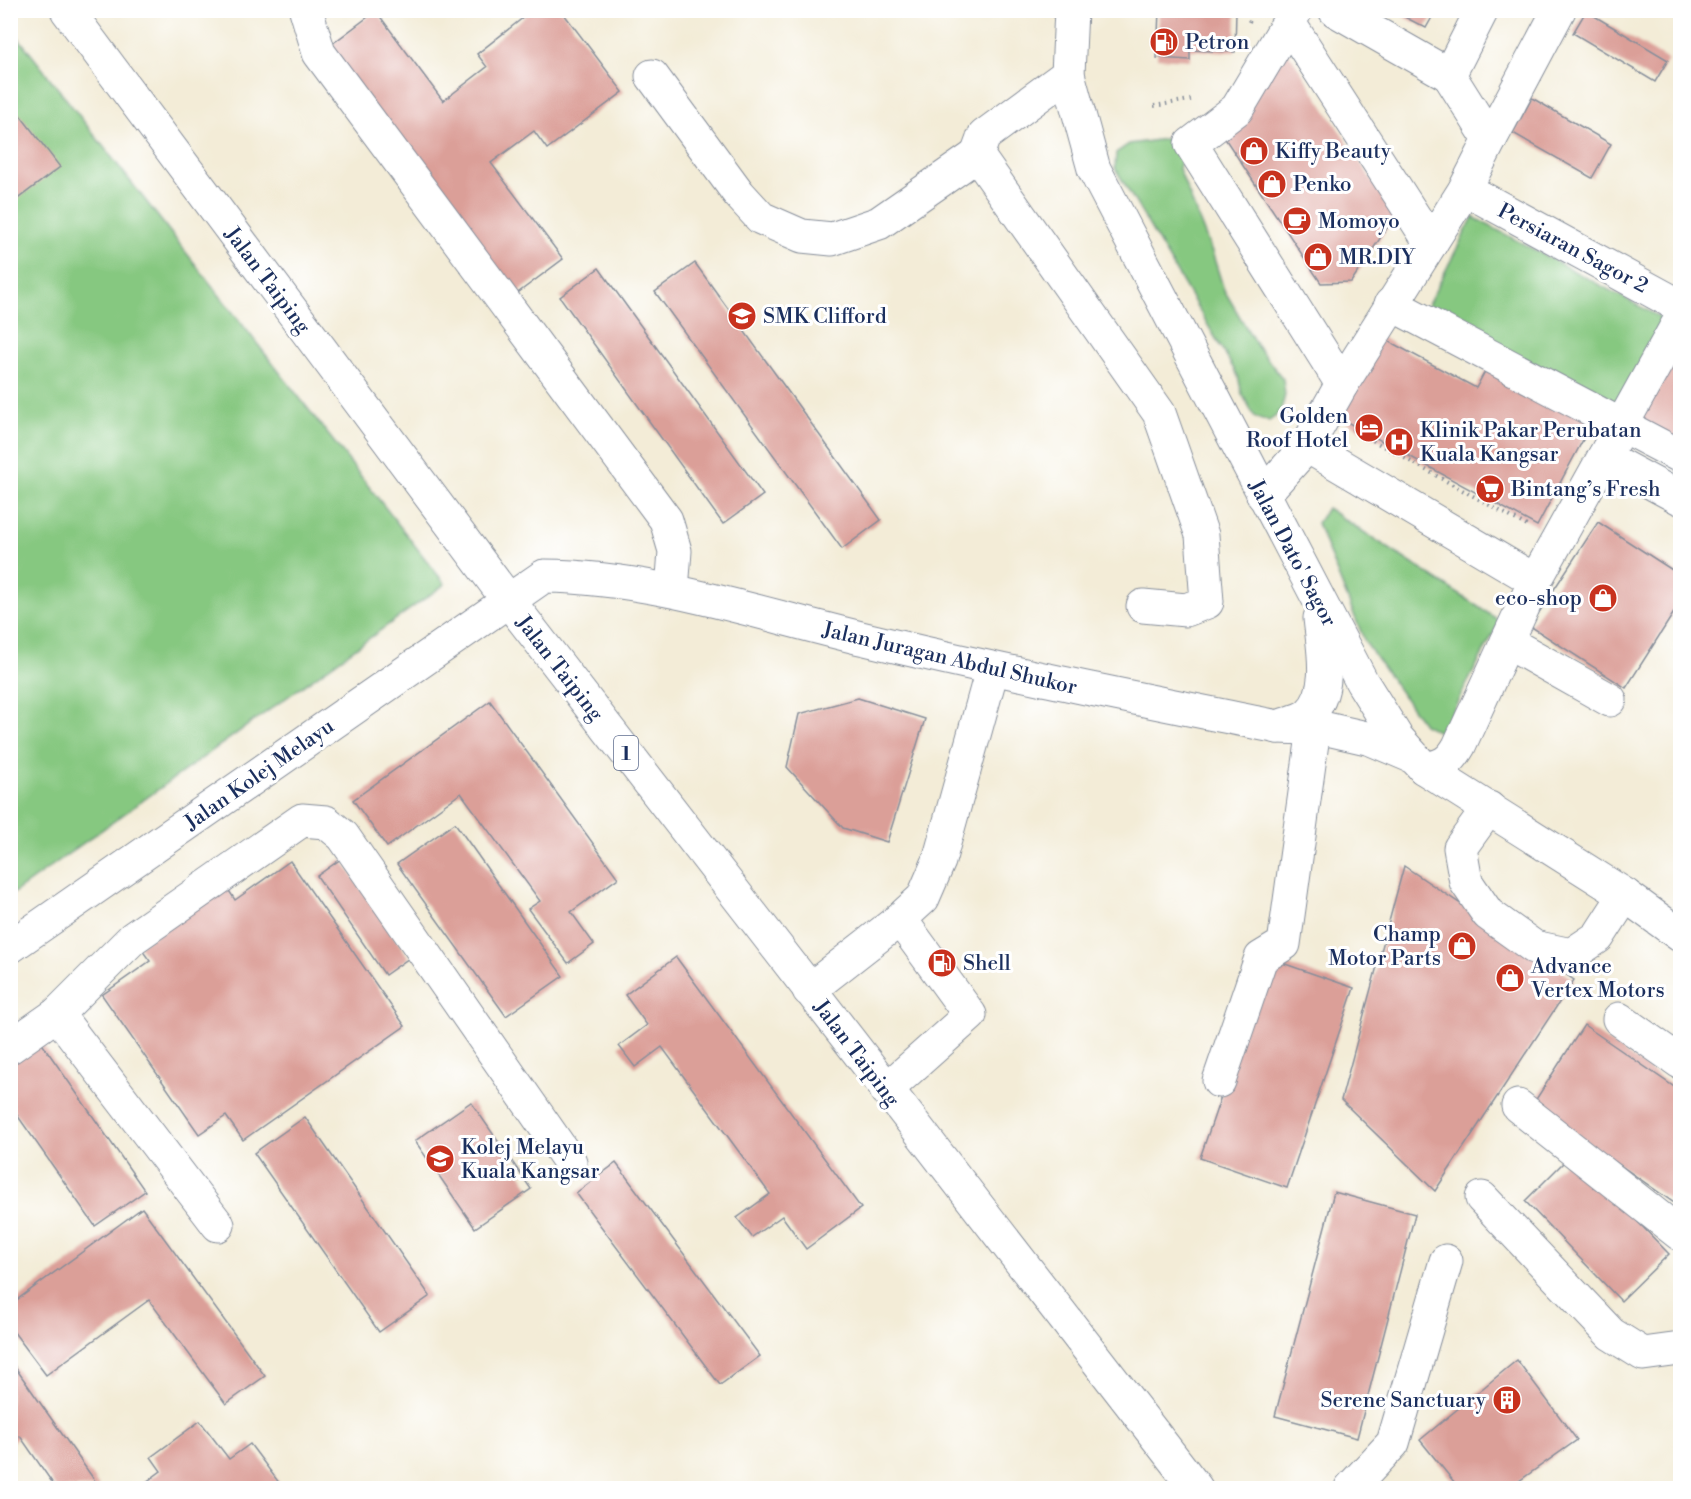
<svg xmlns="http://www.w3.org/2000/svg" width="1691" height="1499" font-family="'Libre Bodoni',serif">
	<rect width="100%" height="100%" fill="#fff"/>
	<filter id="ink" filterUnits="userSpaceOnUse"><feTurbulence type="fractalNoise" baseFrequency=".0167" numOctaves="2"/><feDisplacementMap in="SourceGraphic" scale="12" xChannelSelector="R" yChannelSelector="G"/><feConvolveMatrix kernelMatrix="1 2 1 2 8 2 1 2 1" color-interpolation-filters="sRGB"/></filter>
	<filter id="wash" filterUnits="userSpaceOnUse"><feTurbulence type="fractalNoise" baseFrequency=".008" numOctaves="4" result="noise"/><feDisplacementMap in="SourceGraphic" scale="24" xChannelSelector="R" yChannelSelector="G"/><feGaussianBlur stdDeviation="1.35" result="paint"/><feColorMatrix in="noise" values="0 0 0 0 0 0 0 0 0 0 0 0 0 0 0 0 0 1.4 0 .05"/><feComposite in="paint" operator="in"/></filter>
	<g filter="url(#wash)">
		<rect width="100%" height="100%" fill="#f3ecd7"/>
		<!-- green -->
		<g fill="#86c880" stroke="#507c6f" stroke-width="1.5">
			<path d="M10,27l435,557 -434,311h-1z"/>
			<path d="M1187,136l-8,33 34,86 11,35 33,56 26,33 2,16 -3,12 -6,9 -7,5 -14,-4 -13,-23 -4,-18 -123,-208 1,-15 13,-9z"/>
			<path d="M1473,217l198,106 -46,89 -198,-105z"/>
			<path d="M1327,508l173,113 -59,112 -18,-9 -58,-82 -48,-119z"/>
		</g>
		<g id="blocks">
			<!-- building -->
			<g fill="#db9f98">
				<path d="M533,10h28l62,82 -76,57 -13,-18 -43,32 72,96 -48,36 -187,-248 48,-36 67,90 44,-34 -10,-13z"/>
				<path d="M1159,10h77l-1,42 -45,-2v10l-33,-2z"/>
				<path d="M1391,10h45l-10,18z"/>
				<path d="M1586,11l82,49 -13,22 -82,-49z"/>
				<path d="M1283,44l112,172 -44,66 -30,1 -101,-152z"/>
				<path d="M1532,98l79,46 -19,34 -79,-45z"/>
				<path d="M10,102l50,65 -48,36 -2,-1z"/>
				<path d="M695,263l186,257 -39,29 -187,-257z"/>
				<path d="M599,268l164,227 -40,29 -163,-227z"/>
				<path d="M1379,336l97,52 13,-24 104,57 -56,105 -201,-110z"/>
				<path d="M1680,346v96l-40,-22z"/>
				<path d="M1598,522l82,53v28l-54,85 -96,-62z"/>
				<path d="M858,698l67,21 -38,123 -44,-14 -56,-61 12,-53z"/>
				<path d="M490,701l128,177 -47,34 23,32 -26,19 -40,-54 12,-8 -79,-108 -74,54 -34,-47z"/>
				<path d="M455,823l108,153 -57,40 -109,-152z"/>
				<path d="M341,859l68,99 -24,17 -68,-99z"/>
				<path d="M290,861l115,165 -162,114 -17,-24 -27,18 -97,-139 48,-34 -11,-15 87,-60 9,14z"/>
				<path d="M1404,866l170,114 -139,211 -94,-91z"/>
				<path d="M676,957l185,251 -55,41 -24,-33 -30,21 -15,-19 33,-24 -108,-147 -27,20 -16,-21 28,-21 -22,-30z"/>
				<path d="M1268,958l86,30 -67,200 -87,-30z"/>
				<path d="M1584,1025l96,66v116l-147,-103z"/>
				<path d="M36,1035l109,156 -50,35 -85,-121v-52z"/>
				<path d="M471,1102l60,87 -56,39 -60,-87z"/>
				<path d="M305,1117l125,179 -51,36 -125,-179z"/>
				<path d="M1572,1154l97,100 -48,47 -96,-100z"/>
				<path d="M616,1163l144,193 -40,29 -144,-192z"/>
				<path d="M1334,1192l81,22 -58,224 -82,-22z"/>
				<path d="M142,1208l123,168 -39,28 -77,-104 -103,75 -36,-48v-22z"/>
				<path d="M10,1360l90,128h-44l-36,-52 -10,7z"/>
				<path d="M1517,1360l60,80 -68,48h-50l-39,-48z"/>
				<path d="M200,1421l29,38 21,-15 33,44h-145l23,-17 -10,-14z"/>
			</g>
		</g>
	</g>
	<g filter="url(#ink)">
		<use href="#blocks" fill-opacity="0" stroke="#878e9a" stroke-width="1.5"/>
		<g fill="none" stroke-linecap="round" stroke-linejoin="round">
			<!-- minor casing -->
			<g stroke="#878e9a" stroke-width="35">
				<g id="minor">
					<path d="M306,10l13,43 347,467 9,31 -3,39"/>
					<path d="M1296,10l-59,99 -46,35 151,240"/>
					<path d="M1335,10l114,65"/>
					<path d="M1482,10l-33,65 41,65 69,-130"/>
					<path d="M1289,23l142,220"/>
					<path d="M1068,74l-84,62 -7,19 182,258 43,122 5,67 -21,8 -43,-4"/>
					<path d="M652,76l87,118 22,24 41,18 30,3 47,-16 98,-68"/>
					<path d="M1465,189l215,117"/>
					<path d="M1391,304l289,152"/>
					<path d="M1307,446l222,131"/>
					<path d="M1604,457l76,41"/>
					<path d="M1263,495l44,-49 35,-62 123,-195 25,-49"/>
					<path d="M1507,642l103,58"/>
					<path d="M1424,768c18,-1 26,-6 35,-22l76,-165 145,-261"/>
					<path d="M1489,808l-29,40 6,34 22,32 46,33 37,8 27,-18 27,-42"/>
					<path d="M900,919l23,-21 16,-37 53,-191"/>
					<path d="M10,947l534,-371c110,1 215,38 321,63 137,33 275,60 413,88l29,1"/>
					<path d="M809,990l91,-71 70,96 -84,75"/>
					<path d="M57,1014l161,211"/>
					<path d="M1619,1019l61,43"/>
					<path d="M10,1047l47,-33 76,-76 169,-118 24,2 17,14 227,326"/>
					<path d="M1219,1081l42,-123 23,-14 30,-216"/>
					<path d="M1518,1106l162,128"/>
					<path d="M1482,1198l129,136 32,20 37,-5"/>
					<path d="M1351,1488l42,-45 53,-182"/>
				</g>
			</g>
			<!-- major casing -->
			<g stroke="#878e9a" stroke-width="35">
				<g id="major">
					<path d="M1071,10l-3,64 26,95 268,513 35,56 27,30 201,127 55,40"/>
					<path d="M1278,727c9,-4 24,-7 31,-13 24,-23 14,-66 11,-96"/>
					<path d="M1327,729l44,10 40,17"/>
				</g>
			</g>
			<!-- highway casing -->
			<g stroke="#878e9a" stroke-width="35">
				<path id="highway" d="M67,10l441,590 688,888"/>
			</g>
			<!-- path -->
			<g stroke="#878e9a" stroke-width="4" stroke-dasharray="1.5 4.5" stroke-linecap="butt">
				<path d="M1249,22l4,-12"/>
				<path d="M1154,106l41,-7"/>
				<path d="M1352,429l177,98"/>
			</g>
			<!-- minor -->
			<use href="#minor" stroke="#fff" stroke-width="33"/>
			<!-- major -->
			<use href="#major" stroke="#fff" stroke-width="33"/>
			<!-- highway -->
			<use href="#highway" stroke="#fff" stroke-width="33"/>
		</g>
	</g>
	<!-- icons -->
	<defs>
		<g id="fuel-disc" transform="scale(1.5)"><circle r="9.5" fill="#c8321e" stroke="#fff"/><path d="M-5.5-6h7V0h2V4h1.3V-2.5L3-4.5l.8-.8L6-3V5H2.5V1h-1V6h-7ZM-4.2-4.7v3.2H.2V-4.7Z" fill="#fff"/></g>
		<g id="shop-disc" transform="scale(1.5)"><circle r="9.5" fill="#c8321e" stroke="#fff"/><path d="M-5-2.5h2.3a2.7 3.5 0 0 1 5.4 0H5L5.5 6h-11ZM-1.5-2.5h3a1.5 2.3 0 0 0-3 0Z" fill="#fff"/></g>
		<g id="cafe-disc" transform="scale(1.5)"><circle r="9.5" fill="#c8321e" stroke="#fff"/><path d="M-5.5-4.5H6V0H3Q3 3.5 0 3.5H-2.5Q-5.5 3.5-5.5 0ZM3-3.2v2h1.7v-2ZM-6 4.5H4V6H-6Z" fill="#fff"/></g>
		<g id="school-disc" transform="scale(1.5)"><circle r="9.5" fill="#c8321e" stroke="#fff"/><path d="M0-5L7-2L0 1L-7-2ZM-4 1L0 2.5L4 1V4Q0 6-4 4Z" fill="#fff"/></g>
		<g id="hotel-disc" transform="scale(1.5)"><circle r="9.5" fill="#c8321e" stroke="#fff"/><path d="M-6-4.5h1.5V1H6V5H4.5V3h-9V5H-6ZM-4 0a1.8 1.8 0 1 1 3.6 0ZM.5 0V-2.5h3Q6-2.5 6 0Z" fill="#fff"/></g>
		<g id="hospital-disc" transform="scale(1.5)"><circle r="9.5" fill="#c8321e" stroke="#fff"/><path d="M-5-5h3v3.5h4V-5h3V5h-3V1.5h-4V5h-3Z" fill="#fff"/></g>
		<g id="supermarket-disc" transform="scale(1.5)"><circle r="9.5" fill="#c8321e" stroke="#fff"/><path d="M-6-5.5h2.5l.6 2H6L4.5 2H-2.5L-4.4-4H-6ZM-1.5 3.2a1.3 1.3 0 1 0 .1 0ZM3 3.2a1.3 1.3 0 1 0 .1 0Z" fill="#fff"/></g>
		<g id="building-disc" transform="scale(1.5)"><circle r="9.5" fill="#c8321e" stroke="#fff"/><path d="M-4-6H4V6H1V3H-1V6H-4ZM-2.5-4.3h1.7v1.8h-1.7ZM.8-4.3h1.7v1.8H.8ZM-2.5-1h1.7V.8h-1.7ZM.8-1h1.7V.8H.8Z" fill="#fff"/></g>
	</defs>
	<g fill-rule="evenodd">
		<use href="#fuel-disc" x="1164" y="42"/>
		<use href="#shop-disc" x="1254" y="151"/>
		<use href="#shop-disc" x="1272" y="184"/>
		<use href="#cafe-disc" x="1297" y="221"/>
		<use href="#shop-disc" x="1318" y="257"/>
		<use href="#school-disc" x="742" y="316"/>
		<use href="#hotel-disc" x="1369" y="428"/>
		<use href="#hospital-disc" x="1399" y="442"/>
		<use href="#supermarket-disc" x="1490" y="489"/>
		<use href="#shop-disc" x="1603" y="598"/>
		<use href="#shop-disc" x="1462" y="946"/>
		<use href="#fuel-disc" x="942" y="963"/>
		<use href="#shop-disc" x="1510" y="978"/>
		<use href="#school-disc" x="440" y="1159"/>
		<use href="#building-disc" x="1507" y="1400"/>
	</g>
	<g text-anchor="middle" stroke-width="6" stroke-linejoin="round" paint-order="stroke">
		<!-- shield labels -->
		<rect fill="#fff" stroke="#5f6d8e" stroke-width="1.5" x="614" y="736" width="24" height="34" rx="4.5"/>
		<g font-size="20" font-weight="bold" fill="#1b2f5e">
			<text x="626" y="760">1</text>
		</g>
		<!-- poi labels -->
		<g font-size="21" fill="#1b2f5e" stroke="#fff" text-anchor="start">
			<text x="1185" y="49">Petron</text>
			<text x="1275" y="158">Kiffy Beauty</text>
			<text x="1293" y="191">Penko</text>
			<text x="1318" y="228">Momoyo</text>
			<text x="1339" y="264">MR.DIY</text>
			<text x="763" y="323">SMK Clifford</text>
			<text x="1348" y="423" text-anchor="end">Golden<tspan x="1348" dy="24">Roof Hotel</tspan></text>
			<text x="1420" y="437">Klinik Pakar Perubatan<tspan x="1420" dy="24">Kuala Kangsar</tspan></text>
			<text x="1511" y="496">Bintang’s Fresh</text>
			<text x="1582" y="605" text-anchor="end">eco-shop</text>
			<text x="1441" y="941" text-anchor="end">Champ<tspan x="1441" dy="24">Motor Parts</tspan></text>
			<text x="963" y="970">Shell</text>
			<text x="1531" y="973">Advance<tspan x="1531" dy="24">Vertex Motors</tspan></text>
			<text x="461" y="1154">Kolej Melayu<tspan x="461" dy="24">Kuala Kangsar</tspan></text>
			<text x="1486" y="1407" text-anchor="end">Serene Sanctuary</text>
		</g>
		<!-- street labels -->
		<g font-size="21" fill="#1b2f5e" stroke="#fff">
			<text transform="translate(1573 248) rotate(28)" y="7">Persiaran Sagor 2</text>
			<text transform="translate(268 280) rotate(53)" y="7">Jalan Taiping</text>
			<text transform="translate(1293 553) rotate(62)" y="7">Jalan Dato' Sagor</text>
			<text transform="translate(950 658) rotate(13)" y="7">Jalan Juragan Abdul Shukor</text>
			<text transform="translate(560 668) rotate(52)" y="7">Jalan Taiping</text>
			<text transform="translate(259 774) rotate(-35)" y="7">Jalan Kolej Melayu</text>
			<text transform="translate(857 1053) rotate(53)" y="7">Jalan Taiping</text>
		</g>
	</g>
	<!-- margin -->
	<rect width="1691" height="1499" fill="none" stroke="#fff" stroke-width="36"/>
</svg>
